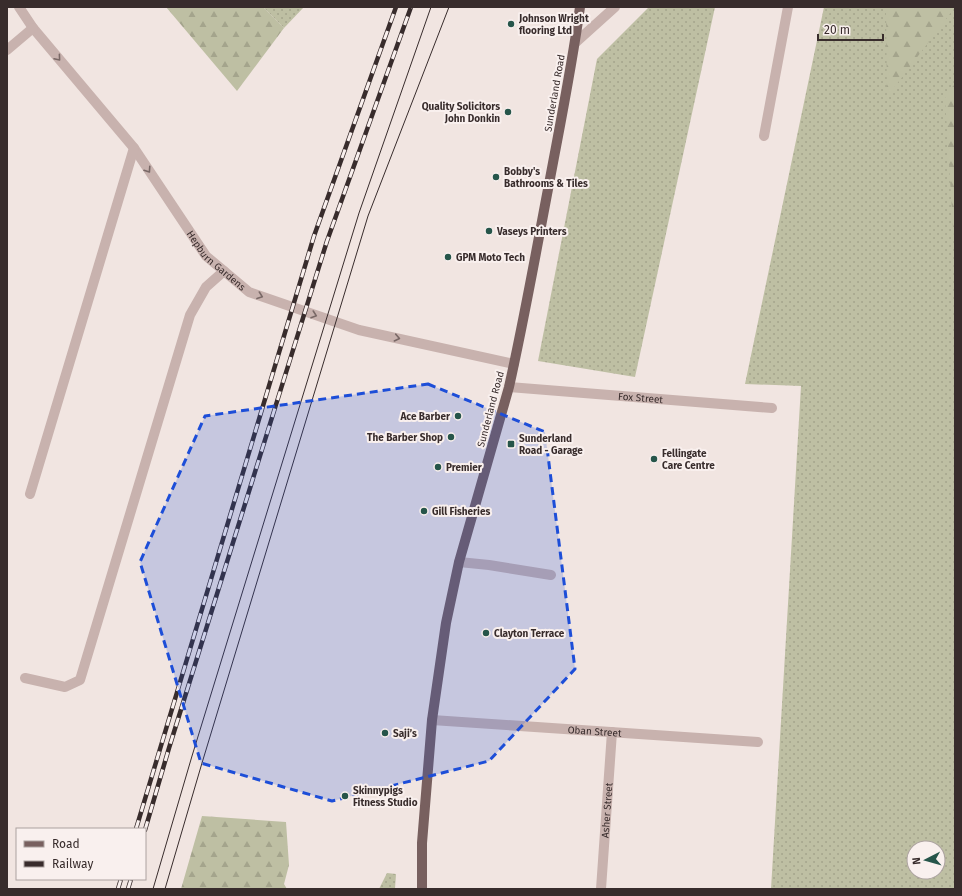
<svg xmlns="http://www.w3.org/2000/svg" width="962" height="896" font-family="'Fira Sans',sans-serif">
	<defs>
		<pattern id="grass-dots" width="8" height="8" patternUnits="userSpaceOnUse"><rect width="8" height="8" fill="#bebfa3"/><path d="M2 2h.1M6 6h.1" fill="none" stroke="#a4a48c" stroke-width="1.8" stroke-linecap="round"/></pattern>
		<pattern id="forest-firs" width="22" height="20" patternUnits="userSpaceOnUse"><rect width="22" height="20" fill="#bebfa3"/><path d="M5 1l3.5 6h-7zM16 11l3.5 6h-7z" fill="#a4a48c"/></pattern>
	</defs>
	<rect width="100%" height="100%" fill="#f1e5e1"/>
	<!-- grass -->
	<g fill="url(#grass-dots)" fill-rule="evenodd">
		<path d="M263,7h41l-20,21z"/>
		<path d="M649,7h66l-80,370 -97,-16 59,-302z"/>
		<path d="M824,7h131v882h-184l30,-503 -56,-2zM914,848h24v24h-24z"/>
		<path d="M387,873l9,1 -1,15h-16z"/>
	</g>
	<!-- forest -->
	<g fill="url(#forest-firs)">
		<path d="M166,7h97l21,21 -47,63z"/>
		<path d="M886,7h69l-68,90z"/>
		<path d="M955,83v177l-10,-162z"/>
		<path d="M202,816l84,6 3,43 -5,19 3,5h-106z"/>
	</g>
	<g fill="none" stroke-linecap="round" stroke-linejoin="round">
		<!-- minor -->
		<g stroke="#c8b2ae" stroke-width="10">
			<path id="s1" d="M19,7l14,21 101,120 72,108 43,36 110,38 155,34"/>
			<path d="M575,43l40,-36"/>
			<path d="M7,50l26,-22"/>
			<path d="M764,136l24,-129"/>
			<path id="s2" d="M509,387l263,21"/>
			<path d="M30,494l104,-346"/>
			<path d="M459,562l30,3 62,10"/>
			<path d="M25,678l40,9 15,-7 110,-365 16,-28 18,-16"/>
			<path id="s3" d="M432,720l326,22"/>
			<path id="s4" d="M601,889l11,-157"/>
		</g>
		<!-- major -->
		<path stroke="#78605f" stroke-width="10" d="M422,889v-46l10,-123 14,-97 13,-61 50,-175c15,-67 27,-135 40,-203 11,-59 23,-118 31,-177"/>
		<!-- tram -->
		<g stroke="#382c2c" stroke-width="1">
			<path d="M153,889l39,-133 167,-543 72,-206"/>
			<path d="M165,889l37,-126 166,-547 81,-209"/>
		</g>
		<!-- rail casing -->
		<g stroke="#382c2c" stroke-width="4.5">
			<g id="rail">
				<path d="M136,829l178,-593 82,-229"/>
				<path d="M145,830l24,-82 158,-507 84,-234"/>
				<path d="M118,889l3,-10"/>
				<path d="M128,889l3,-10"/>
			</g>
		</g>
		<!-- rail -->
		<use href="#rail" stroke="#f9f0ee" stroke-width="3" stroke-dasharray="9" stroke-linecap="butt"/>
	</g>
	<!-- one-way arrows -->
	<defs><path id="oneway-chevron" d="M-2-3.5L2.5 0L-2 3.5" fill="none" stroke-width="1.6" stroke-linecap="round" stroke-linejoin="round"/></defs>
	<g stroke="#796866">
		<use href="#oneway-chevron" transform="translate(58 58) rotate(50)"/>
		<use href="#oneway-chevron" transform="translate(148 170) rotate(56)"/>
		<use href="#oneway-chevron" transform="translate(260 296) rotate(20)"/>
		<use href="#oneway-chevron" transform="translate(314 315) rotate(19)"/>
		<use href="#oneway-chevron" transform="translate(397 338) rotate(12)"/>
	</g>
	<!-- marked area -->
	<path fill="#1d4ed8" fill-opacity="0.2" stroke="#1d4ed8" stroke-width="3" stroke-dasharray="8 5" stroke-linejoin="round" d="M428,384l117,48 30,237 -86,92 -157,40 -131,-38 -61,-201 65,-146z"/>
	<!-- markers -->
	<g fill="#26554a" stroke="#f9f0ee" stroke-width="1.5">
		<circle cx="511" cy="24" r="4"/>
		<circle cx="508" cy="112" r="4"/>
		<circle cx="496" cy="177" r="4"/>
		<circle cx="489" cy="231" r="4"/>
		<circle cx="448" cy="257" r="4"/>
		<circle cx="458" cy="416" r="4"/>
		<circle cx="451" cy="437" r="4"/>
		<rect x="507" y="440" width="8" height="8" rx="2"/>
		<circle cx="654" cy="459" r="4"/>
		<circle cx="438" cy="467" r="4"/>
		<circle cx="424" cy="511" r="4"/>
		<circle cx="486" cy="633" r="4"/>
		<circle cx="385" cy="733" r="4"/>
		<circle cx="345" cy="796" r="4"/>
	</g>
	<g text-anchor="middle" stroke-width="4" stroke-linejoin="round" paint-order="stroke">
		<!-- poi labels -->
		<g font-size="10" font-weight="bold" fill="#382c2c" stroke="#f9f0ee" text-anchor="start">
			<text x="519" y="22">Johnson Wright<tspan x="519" dy="12">flooring Ltd</tspan></text>
			<text x="500" y="110" text-anchor="end">Quality Solicitors<tspan x="500" dy="12">John Donkin</tspan></text>
			<text x="504" y="175">Bobby's<tspan x="504" dy="12">Bathrooms &amp; Tiles</tspan></text>
			<text x="497" y="235">Vaseys Printers</text>
			<text x="456" y="261">GPM Moto Tech</text>
			<text x="450" y="420" text-anchor="end">Ace Barber</text>
			<text x="443" y="441" text-anchor="end">The Barber Shop</text>
			<text x="519" y="442">Sunderland<tspan x="519" dy="12">Road - Garage</tspan></text>
			<text x="662" y="457">Fellingate<tspan x="662" dy="12">Care Centre</tspan></text>
			<text x="446" y="471">Premier</text>
			<text x="432" y="515">Gill Fisheries</text>
			<text x="494" y="637">Clayton Terrace</text>
			<text x="393" y="737">Saji’s</text>
			<text x="353" y="794">Skinnypigs<tspan x="353" dy="12">Fitness Studio</tspan></text>
		</g>
		<!-- street labels -->
		<g font-size="10" fill="#382c2c" stroke="#f9f0ee">
			<text transform="translate(554 93) rotate(-80)" y="4">Sunderland Road</text>
			<text dy="4" stroke="none"><textPath href="#s1" startOffset="322">Hepburn Gardens</textPath></text>
			<text dy="4" stroke="none"><textPath href="#s2" startOffset="132">Fox Street</textPath></text>
			<text transform="translate(490 409) rotate(-75)" y="4">Sunderland Road</text>
			<text dy="4" stroke="none"><textPath href="#s3" startOffset="163">Oban Street</textPath></text>
			<text dy="4" stroke="none"><textPath href="#s4" startOffset="79">Asher Street</textPath></text>
		</g>
	</g>
	<!-- border -->
	<rect width="962" height="896" fill="none" stroke="#382c2c" stroke-width="16"/>
	<!-- legend -->
	<rect x="16" y="828" width="130" height="52" fill="#f9f0ee" stroke="#aca2a0"/>
	<rect x="24" y="841" width="20" height="6" fill="#78605f" stroke="#aca2a0"/>
	<text x="52" y="848" font-size="12" fill="#382c2c">Road</text>
	<rect x="24" y="861" width="20" height="6" fill="#382c2c" stroke="#aca2a0"/>
	<text x="52" y="868" font-size="12" fill="#382c2c">Railway</text>
	<!-- north arrow -->
	<g transform="translate(926 860) rotate(264)"><circle r="19" fill="#f9f0ee" stroke="#aca2a0"/>
	<path d="M0-3L7 15L0 10L-7 15Z" fill="#26554a"/>
	<text y="-6" font-size="11" font-weight="bold" text-anchor="middle" fill="#382c2c">N</text>
	</g>
	<!-- scale -->
	<path d="M818 34v6h65v-6" fill="none" stroke="#382c2c" stroke-width="2"/>
	<text x="824" y="34" font-size="12" fill="#382c2c" stroke="#f9f0ee" stroke-width="3" paint-order="stroke">20 m</text>
</svg>
